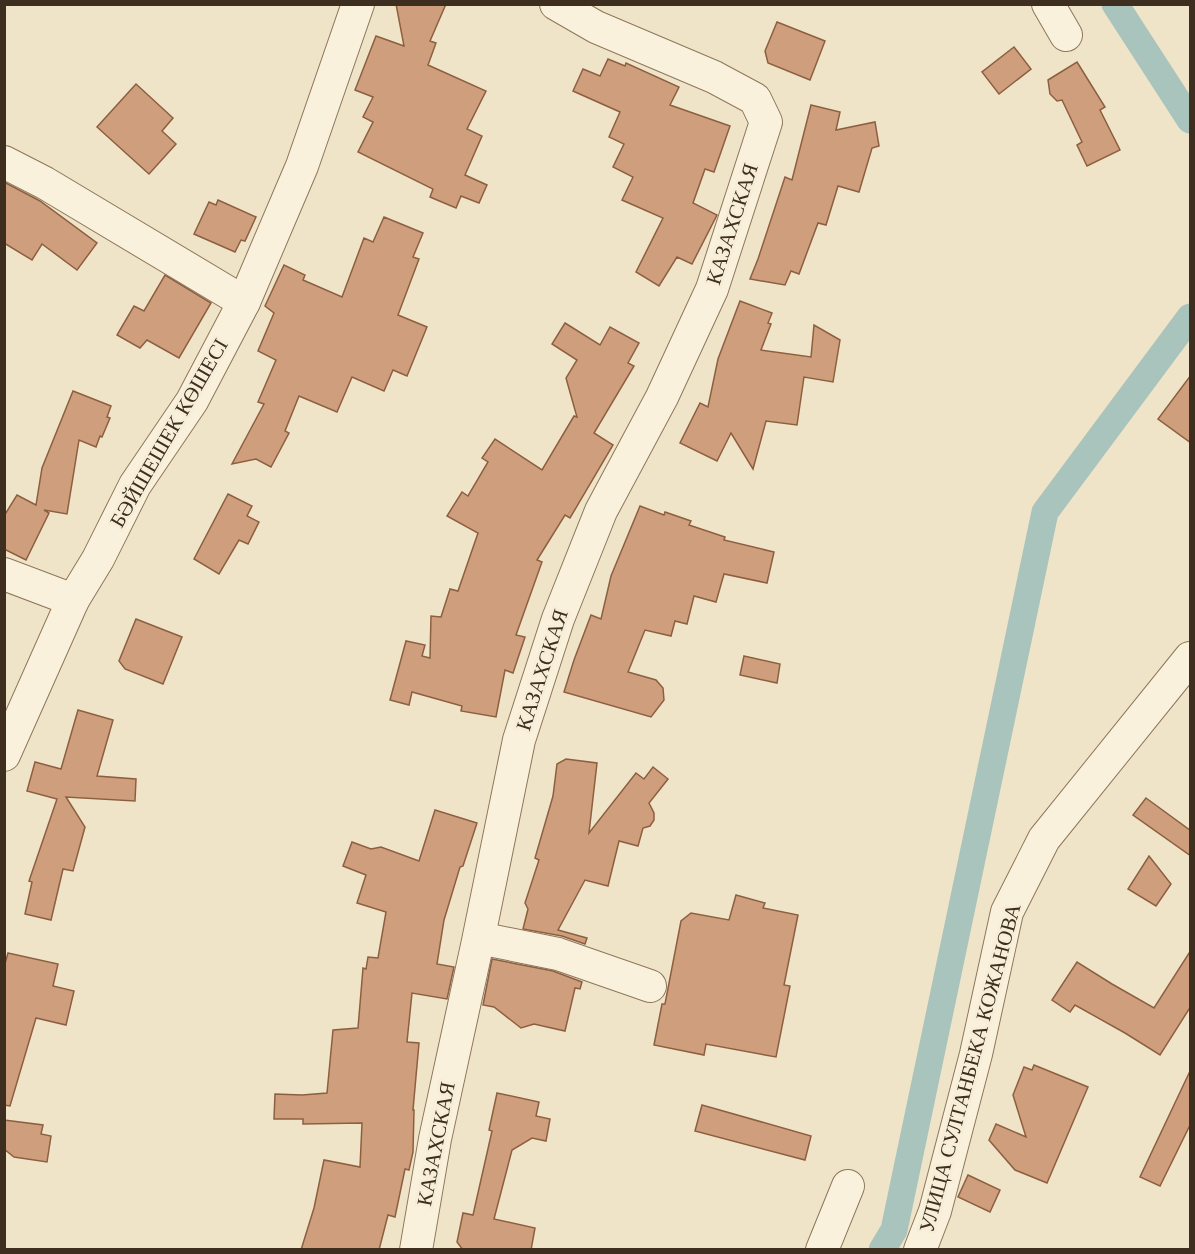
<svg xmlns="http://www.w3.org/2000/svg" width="1195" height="1254" font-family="Georgia,serif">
	<rect width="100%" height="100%" fill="#f0e4c8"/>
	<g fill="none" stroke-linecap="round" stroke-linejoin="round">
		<!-- canal -->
		<g stroke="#a9c4bc" stroke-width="27">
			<path d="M1115,4l75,116"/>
			<path d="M882,1250l12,-20 151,-718 145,-195"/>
		</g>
	</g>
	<!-- building -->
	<g fill="#cf9f7d" stroke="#8d5f41" stroke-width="1.5">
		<path d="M396,4h50l-16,37 6,2 -8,22 58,26 -19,38 15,7 -17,39 22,10 -8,18 -18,-7 -5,12 -26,-11 3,-8 -75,-37 15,-30 -10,-5 10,-20 -18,-7 21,-54 28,10z"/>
		<path d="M777,22l48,19 -15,39 -42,-17 -3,-12z"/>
		<path d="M1014,47l17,22 -32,25 -17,-22z"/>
		<path d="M608,59l17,7 1,-3 53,24 -9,18 60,21 -16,46 -9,-3 -12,34 24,12 -25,49 -15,-7 -18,29 -23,-14 27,-54 -41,-18 11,-23 -20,-10 11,-23 -15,-7 11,-25 -47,-21 10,-22 17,7z"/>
		<path d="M1077,62l28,45 -5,3 20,40 -33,16 -10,-21 5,-3 -20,-42 -5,1 -7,-7 -2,-14z"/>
		<path d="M136,84l37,34 -11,13 14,13 -27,30 -52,-47z"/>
		<path d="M811,105l29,7 -4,18 39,-8 4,24 -7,2 -13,44 -21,-6 -12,39 -8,-2 -19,51 -8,-3 -6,14 -35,-6 8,-20 27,-82 7,3z"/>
		<path d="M4,182l36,19 57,42 -20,27 -35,-26 -10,16 -28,-17z"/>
		<path d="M218,200l38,17 -11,24 -4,-1 -6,12 -41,-18 15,-32 7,3z"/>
		<path d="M384,217l39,16 -10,24 6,2 -21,56 29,12 -20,49 -14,-6 -9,21 -32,-14 -15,35 -38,-16 -14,35 4,2 -18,34 -15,-8 -24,5 32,-60 -6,-2 18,-42 -18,-9 16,-38 -9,-7 19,-41 21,10 -2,5 39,17 22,-59 9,4z"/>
		<path d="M165,275l46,28 -32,55 -32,-18 -7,8 -23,-13 17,-29 10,5z"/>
		<path d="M740,301l32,12 -4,10 3,1 -10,26 50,7 3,-32 26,15 -7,42 -29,-5 -7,48 -31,-4 -13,48 -22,-36 -14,28 -37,-18 20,-40 8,4 10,-48z"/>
		<path d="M565,323l35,22 10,-18 29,16 -11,20 6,3 -40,67 19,12 -43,73 -5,-3 -28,45 5,2 -26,73 9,2 -12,36 -8,-3 -9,47 -35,-6 1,-5 -50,-14 -3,13 -19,-5 16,-59 19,4 -3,11 8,2 1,-42 10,1 9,-28 8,2 20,-58 -31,-17 15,-24 6,4 20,-34 -6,-4 13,-19 47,31 32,-54 3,1 -11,-39 11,-18 -25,-16z"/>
		<path d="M1191,375v68l-33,-24z"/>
		<path d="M73,391l38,15 -4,11 3,1 -8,19 -2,-1 -4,11 -17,-7 -12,74 -23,-4 5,3 -23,47 -22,-11v-33l13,-21 19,10 6,-37z"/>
		<path d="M228,494l24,12 -5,10 12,6 -11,22 -9,-4 -20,34 -25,-15z"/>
		<path d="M640,506l24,9 1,-3 26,9 -2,4 36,12 -1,3 50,12 -7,31 -43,-9 -8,28 -22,-6 -7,28 -12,-3 -4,15 -26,-6 -17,42 28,8 7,8 1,12 -13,17 -87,-25 10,-32 17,-45 10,4 10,-43z"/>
		<path d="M136,619l46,18 -19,47 -38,-15 -6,-8z"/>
		<path d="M744,656l36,8 -3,19 -37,-8z"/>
		<path d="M78,710l35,10 -16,56 39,3 -1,22 -69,-4 19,30 -12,44 -10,-2 -12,51 -26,-6 7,-32 -3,-1 28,-82 -30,-8 8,-29 26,7z"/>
		<path d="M566,759l31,4 -8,70 47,-60 8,6 9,-12 15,12 -19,24 5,10v7l-4,6 -7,2 -5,18 -19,-5 -11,45 -23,-6 -27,50 29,8 -2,6 -23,-8 -39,-7 5,-20 -3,-6 14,-43 -4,-2 18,-62 4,-32z"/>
		<path d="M1146,798l45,33v25l-58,-41z"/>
		<path d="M435,810l42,13 -14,43 -3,1 -16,53 -7,44 17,3 -7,32 -35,-6 -5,49 12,1 -6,67h1l-1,42 -4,18 -4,-1 -10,48 -7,-2 -9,35h-78l13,-42 10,-48 36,7 2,-44 -59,1v-5h-29l1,-25 27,1 25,-2 6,-63 25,-2 5,-60 3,1 2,-12 10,1 8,-46 -29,-9 9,-28 -23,-9 9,-24 19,7 10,-2 38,14z"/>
		<path d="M1149,856l22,28 -15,22 -28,-17z"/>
		<path d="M736,895l29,8 -2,5 35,7 -14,70 6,1 -14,71 -70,-13 -2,11 -50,-10 8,-41h3l16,-83 10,-8 38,7z"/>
		<path d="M1191,950v56l-31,49 -35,-22 -50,-28 -5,7 -18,-12 25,-38 35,22 42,24z"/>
		<path d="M8,953l50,11 -5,22 21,5 -8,34 -30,-7 -26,88 -6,-1v-138z"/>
		<path d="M492,959l61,12 29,11 -2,7 -5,-1 -10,43 -31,-7 -13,4 -27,-21 -11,-2z"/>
		<path d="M1034,1065l54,22 -41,96 -32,-13 -26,-30 7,-16 30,13 -13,-42 11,-28 8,3z"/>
		<path d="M1191,1069v54l-31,63 -20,-9z"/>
		<path d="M497,1093l42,9 -3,14 14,3 -4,22 -14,-3 -20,12 -18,69 41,9 -4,22h-68l-6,-8 6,-29 10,2 19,-84 -3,-1z"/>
		<path d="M702,1105l109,31 -6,24 -110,-29z"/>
		<path d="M4,1120l39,5 -2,9 10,2 -4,26 -33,-5 -10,-8z"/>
		<path d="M968,1175l32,15 -10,22 -32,-15z"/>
	</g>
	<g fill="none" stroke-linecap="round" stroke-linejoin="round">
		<!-- minor casing -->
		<g stroke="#8d765c" stroke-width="34">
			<g id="minor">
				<path d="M1048,4l18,31"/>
				<path d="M4,162l41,21 199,119"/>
				<path d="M4,574l69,26"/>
				<path d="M4,755l69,-155 25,-41 37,-74 57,-84 52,-99 58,-136 56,-162"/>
				<path d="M479,938l79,16 92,32"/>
				<path d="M416,1250l19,-111 43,-198 41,-201 39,-121 43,-108 61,-114 50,-108 54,-167 -11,-23 -41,-22 -118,-50 -40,-23"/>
				<path d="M822,1250l26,-64"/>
				<path d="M920,1250l15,-39 41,-157 31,-142 37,-73 146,-181"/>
			</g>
		</g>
		<!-- minor -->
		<use href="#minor" stroke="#faf1dc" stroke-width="32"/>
	</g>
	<g text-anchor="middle" stroke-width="6" stroke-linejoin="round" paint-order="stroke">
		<!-- street labels -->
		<g font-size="21" fill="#3d2e20" stroke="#f7eed8">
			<text transform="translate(732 224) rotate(-72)" y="7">КАЗАХСКАЯ</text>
			<text transform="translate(169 433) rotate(-60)" y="7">БӘЙШЕШЕК КӨШЕСІ</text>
			<text transform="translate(542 670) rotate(-72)" y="7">КАЗАХСКАЯ</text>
			<text transform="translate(970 1068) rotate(-75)" y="7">УЛИЦА СУЛТАНБЕКА КОЖАНОВА</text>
			<text transform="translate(436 1144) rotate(-79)" y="7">КАЗАХСКАЯ</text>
		</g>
	</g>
	<!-- border -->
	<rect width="1195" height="1254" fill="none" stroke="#3d2e20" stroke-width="12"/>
</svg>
